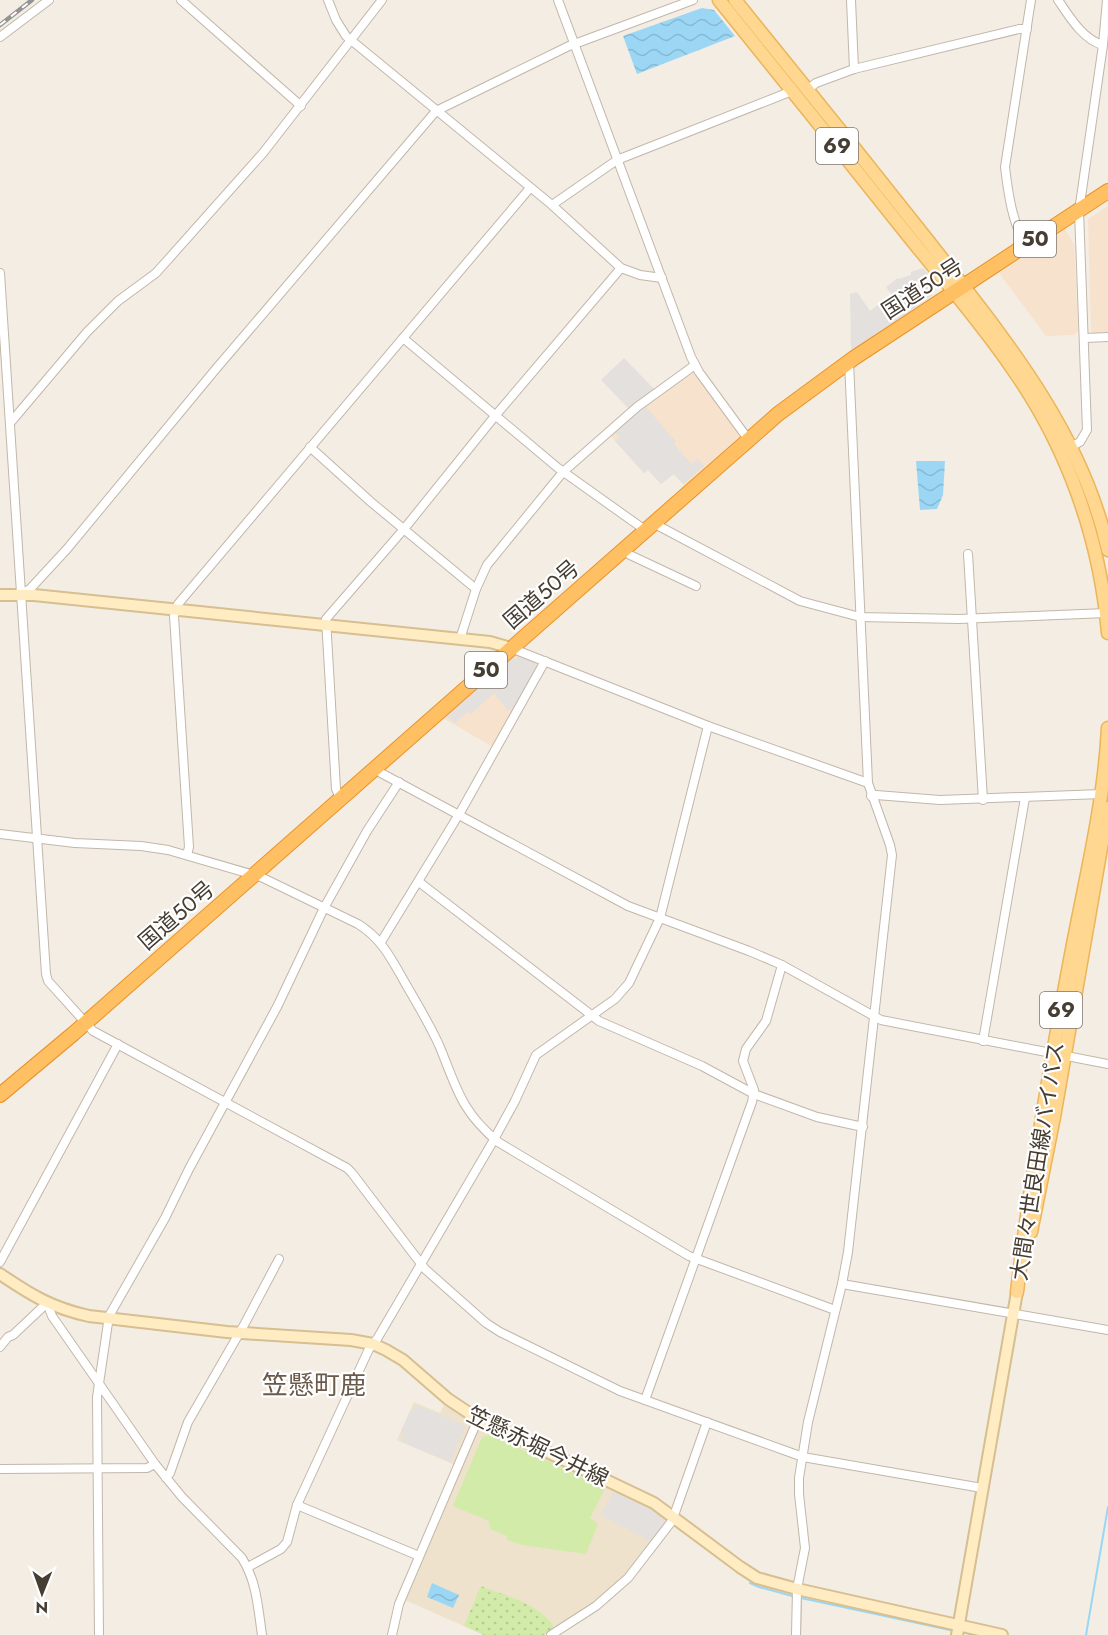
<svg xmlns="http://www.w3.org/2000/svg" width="1108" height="1635" font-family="Jost,'Noto Sans JP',sans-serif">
	<defs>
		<pattern id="grass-dots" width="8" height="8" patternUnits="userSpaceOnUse" patternTransform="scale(1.5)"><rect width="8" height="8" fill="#d2eba9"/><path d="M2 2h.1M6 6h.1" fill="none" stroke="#b6ca92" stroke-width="1.8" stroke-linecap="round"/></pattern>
		<pattern id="water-waves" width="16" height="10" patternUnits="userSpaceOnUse" patternTransform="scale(1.5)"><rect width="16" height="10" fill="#9bd7f5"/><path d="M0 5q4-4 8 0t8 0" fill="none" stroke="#87b9d2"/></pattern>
	</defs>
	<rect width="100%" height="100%" fill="#f3ede4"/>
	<!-- commercial -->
	<g fill="#f7e2cd">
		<path d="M1108,206v128h-14l-3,-3 -3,-112z"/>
		<path d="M1065,229l9,15 4,87 -4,4 -28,1 -47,-63z"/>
		<path d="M690,372h4l47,64 -56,50 -11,-12 -13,10 -13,-14 -4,3 -35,-39z"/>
		<path d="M517,654l21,11 -45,82 -52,-30 72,-62z"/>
	</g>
	<!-- education -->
	<g fill="#eee2cc">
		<path d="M414,1402l26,11 5,-10 26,18 -16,44 -58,-25z"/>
		<path d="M479,1426l136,63 37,53 -25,34 -44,34 -39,25h-60l-79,-35z"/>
	</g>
	<!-- grass -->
	<path fill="url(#grass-dots)" d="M481,1586c25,10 56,17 72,39v4l-9,6h-60l-20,-9z"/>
	<!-- garden -->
	<path fill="#d2eba9" d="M490,1435l112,51 2,5 -14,27 8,6 -12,30 -64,-9 -15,-5v-4l-17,-7 -1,-8 -36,-15 29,-69z"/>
	<!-- parking -->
	<g fill="#e3e0dd">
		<path d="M923,268l10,11 -1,17 -78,54 -3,-1 -1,-55 7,-2 13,19 22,-16 -6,-8 12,-9 1,1 12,-4v-3z"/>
		<path d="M624,358l31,32 -26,19 -28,-29z"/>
		<path d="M645,406l31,36 -2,2 17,20 7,-5 6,7 -21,18 -9,-10 -13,10 -13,-14 -4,3 -29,-32 4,-4 -6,-6z"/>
		<path d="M519,655l16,6 1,7 -21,38 -7,5 -14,-18 -23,21 -3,-2 -13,11 -9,-7 67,-59 3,3z"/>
		<path d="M417,1405l49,21 -16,36 -49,-20 3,-7 -4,-1 11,-25 3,1z"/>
		<path d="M615,1489l51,28 1,5 -15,20 -51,-27z"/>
	</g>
	<!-- water -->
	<g fill="url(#water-waves)">
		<path d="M702,8l12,2 21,26 -98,38 -14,-38z"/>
		<path d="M916,461h29l-2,34 -6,14 -17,1z"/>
		<path d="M432,1583l27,12 -6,13 -26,-11z"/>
	</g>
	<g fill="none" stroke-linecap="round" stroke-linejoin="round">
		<!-- stream -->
		<g stroke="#9bd7f5" stroke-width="2">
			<path d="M750,1583l9,4 33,9"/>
			<path d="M969,1634l5,1"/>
			<path d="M800,1635l1,-37 149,32"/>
			<path d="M1086,1635l22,-128"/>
		</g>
		<!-- street casing -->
		<g stroke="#c2b7a9" stroke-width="10">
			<g id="street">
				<path d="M181,0l120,106"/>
				<path d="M328,0l8,20 10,16 206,169 69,63 19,7 22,3"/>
				<path d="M558,0l133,357 8,15 49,67"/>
				<path d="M851,0l3,69"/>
				<path d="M1058,0c11,16 25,40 45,45"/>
				<path d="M0,37l49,-37"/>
				<path d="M807,90l9,-7 38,-14 165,-40h8"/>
				<path d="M552,205l65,-45 170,-67 5,-4"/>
				<path d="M1026,245c-14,-22 -18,-53 -21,-78l26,-167"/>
				<path d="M0,273l46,701 2,7 45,50 254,137 5,5 73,96 61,54 14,9 120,59 183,66 179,31"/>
				<path d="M403,338l155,130 87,62"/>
				<path d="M1085,338l23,-1"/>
				<path d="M11,422l76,-90 31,-31 38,-28 107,-120 119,-153"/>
				<path d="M310,447l61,55 105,87"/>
				<path d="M1070,447l10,-5 7,-12 -8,-219 24,-166 4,-45"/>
				<path d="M653,523l147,78 60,16 99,2 147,-6"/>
				<path d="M623,549l7,6 66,31"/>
				<path d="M968,554l15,246"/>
				<path d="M22,593l8,-4 37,-40 148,-179 221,-259 133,-65 124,-46"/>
				<path d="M460,639l16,-50 11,-24 76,-93 74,-65 58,-42"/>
				<path d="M511,648l197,78 160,57"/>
				<path d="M375,767l6,6 247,133 121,45 33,14 99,55 227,44"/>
				<path d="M871,796l5,-1 64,5 161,-6"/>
				<path d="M340,798l-4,-9 -10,-170 78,-90 91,-113 126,-148"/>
				<path d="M0,834l75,9 66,3 27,4 93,27 97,47c23,14 33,34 46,57 12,21 25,42 35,64 18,43 21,65 59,97l191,114 146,54"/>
				<path d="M187,855l2,-8 -15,-231 4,-12 352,-416"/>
				<path d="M419,882l180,139 103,45 52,28 63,23 46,10"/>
				<path d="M381,942l80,-131 84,-150"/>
				<path d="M983,1041l42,-243"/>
				<path d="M0,1262l118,-218"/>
				<path d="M842,1284l266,46"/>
				<path d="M47,1303l5,13 103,148 27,33 60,61c15,24 16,50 20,77"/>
				<path d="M0,1347l8,-10 5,-2 34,-32"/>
				<path d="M645,1400l107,-298 2,-12 -11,-29 3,-12 20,-28 16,-56"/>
				<path d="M0,1469l147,-1 8,-4"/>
				<path d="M166,1478l4,-5 18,-51 56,-97 35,-66"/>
				<path d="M297,1505l122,51"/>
				<path d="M248,1567l33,-18 6,-7 10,-37 72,-156 8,-10 115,-196 23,-42 21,-46 79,-56 14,-16 31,-65 48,-192"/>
				<path d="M99,1635l-2,-238 12,-81 56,-98 24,-49 88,-162 47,-99 43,-77 32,-49"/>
				<path d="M392,1635l7,-31 79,-185"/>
				<path d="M551,1635l45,-29 32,-28 44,-57 35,-99"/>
				<path d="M796,1635l1,-46 8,-41 -6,-54v-16l9,-56 34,-138 6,-32 44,-397 -2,-10 -22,-62 -19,-421"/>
			</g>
		</g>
		<!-- secondary casing -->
		<g stroke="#d6bf90" stroke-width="14">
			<g id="secondary">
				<path d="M0,595h34l456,47 21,6"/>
				<path d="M0,1274c31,21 52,34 89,42l138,16 124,8 22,4 13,6 17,10 45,39 30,20 176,84 86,64 17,11 40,11 205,46"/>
				<path d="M957,1635l60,-343"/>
			</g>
		</g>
		<!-- primary casing -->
		<g stroke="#ecb559" stroke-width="15">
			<g id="primary">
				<path d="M719,0c62,77 125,155 187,233 36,45 74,88 106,135 55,78 88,170 96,265"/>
				<path d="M735,0c65,80 130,161 194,242 73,94 153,189 179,308"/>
				<path d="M1031,1232l23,-115 54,-309"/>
				<path d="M1017,1292c13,-111 32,-221 53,-332 14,-76 34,-154 38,-232"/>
			</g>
		</g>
		<!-- highway casing -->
		<g stroke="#e99328" stroke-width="16">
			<path id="highway" d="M0,1095l73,-61 705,-620 76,-56 254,-167"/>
		</g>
		<!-- street -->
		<use href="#street" stroke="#fff" stroke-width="8"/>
		<!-- secondary -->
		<use href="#secondary" stroke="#ffecc2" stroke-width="10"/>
		<!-- primary -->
		<use href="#primary" stroke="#ffd791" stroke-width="12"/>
		<!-- highway -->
		<use href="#highway" stroke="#ffbf63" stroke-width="14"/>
		<!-- rail casing -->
		<g stroke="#949494" stroke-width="4.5">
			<path id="rail" d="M0,25l32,-25"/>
		</g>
		<!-- rail -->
		<use href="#rail" stroke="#fff" stroke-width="2" stroke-dasharray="7" stroke-linecap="butt"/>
	</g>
	<g text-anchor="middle" stroke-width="4.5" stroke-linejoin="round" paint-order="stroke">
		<!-- shield labels -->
		<g fill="#fff" stroke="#7e7770" stroke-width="1.5">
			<rect x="816" y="128" width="42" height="36" rx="4.5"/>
			<rect x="1014" y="221" width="42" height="36" rx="4.5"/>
			<rect x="465" y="652" width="42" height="36" rx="4.5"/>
			<rect x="1040" y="992" width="42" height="36" rx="4.5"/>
		</g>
		<g font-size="21" font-weight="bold" fill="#463d33">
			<text x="837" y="153">69</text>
			<text x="1035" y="246">50</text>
			<text x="486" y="677">50</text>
			<text x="1061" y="1017">69</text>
		</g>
		<!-- street labels -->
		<g font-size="22" fill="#463d33" stroke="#fff">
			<text transform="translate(922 288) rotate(-33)" y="8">国道50号</text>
			<text transform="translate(541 594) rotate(-41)" y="8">国道50号</text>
			<text transform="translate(176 915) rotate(-41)" y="8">国道50号</text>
			<text transform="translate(1037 1161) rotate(-81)" y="8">大間々世良田線バイパス</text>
			<text transform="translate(538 1446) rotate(26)" y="8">笠懸赤堀今井線</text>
		</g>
		<!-- quarter labels -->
		<g font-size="26" fill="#695a4a" stroke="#fff">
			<text x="314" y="1394">笠懸町鹿</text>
		</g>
	</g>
	<!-- north arrow -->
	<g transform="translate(42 1593) rotate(181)" stroke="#ffffff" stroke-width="4.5" paint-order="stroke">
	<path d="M0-4.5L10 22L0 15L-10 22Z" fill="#463d33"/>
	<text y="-9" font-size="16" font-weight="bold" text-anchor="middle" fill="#463d33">N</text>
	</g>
</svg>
